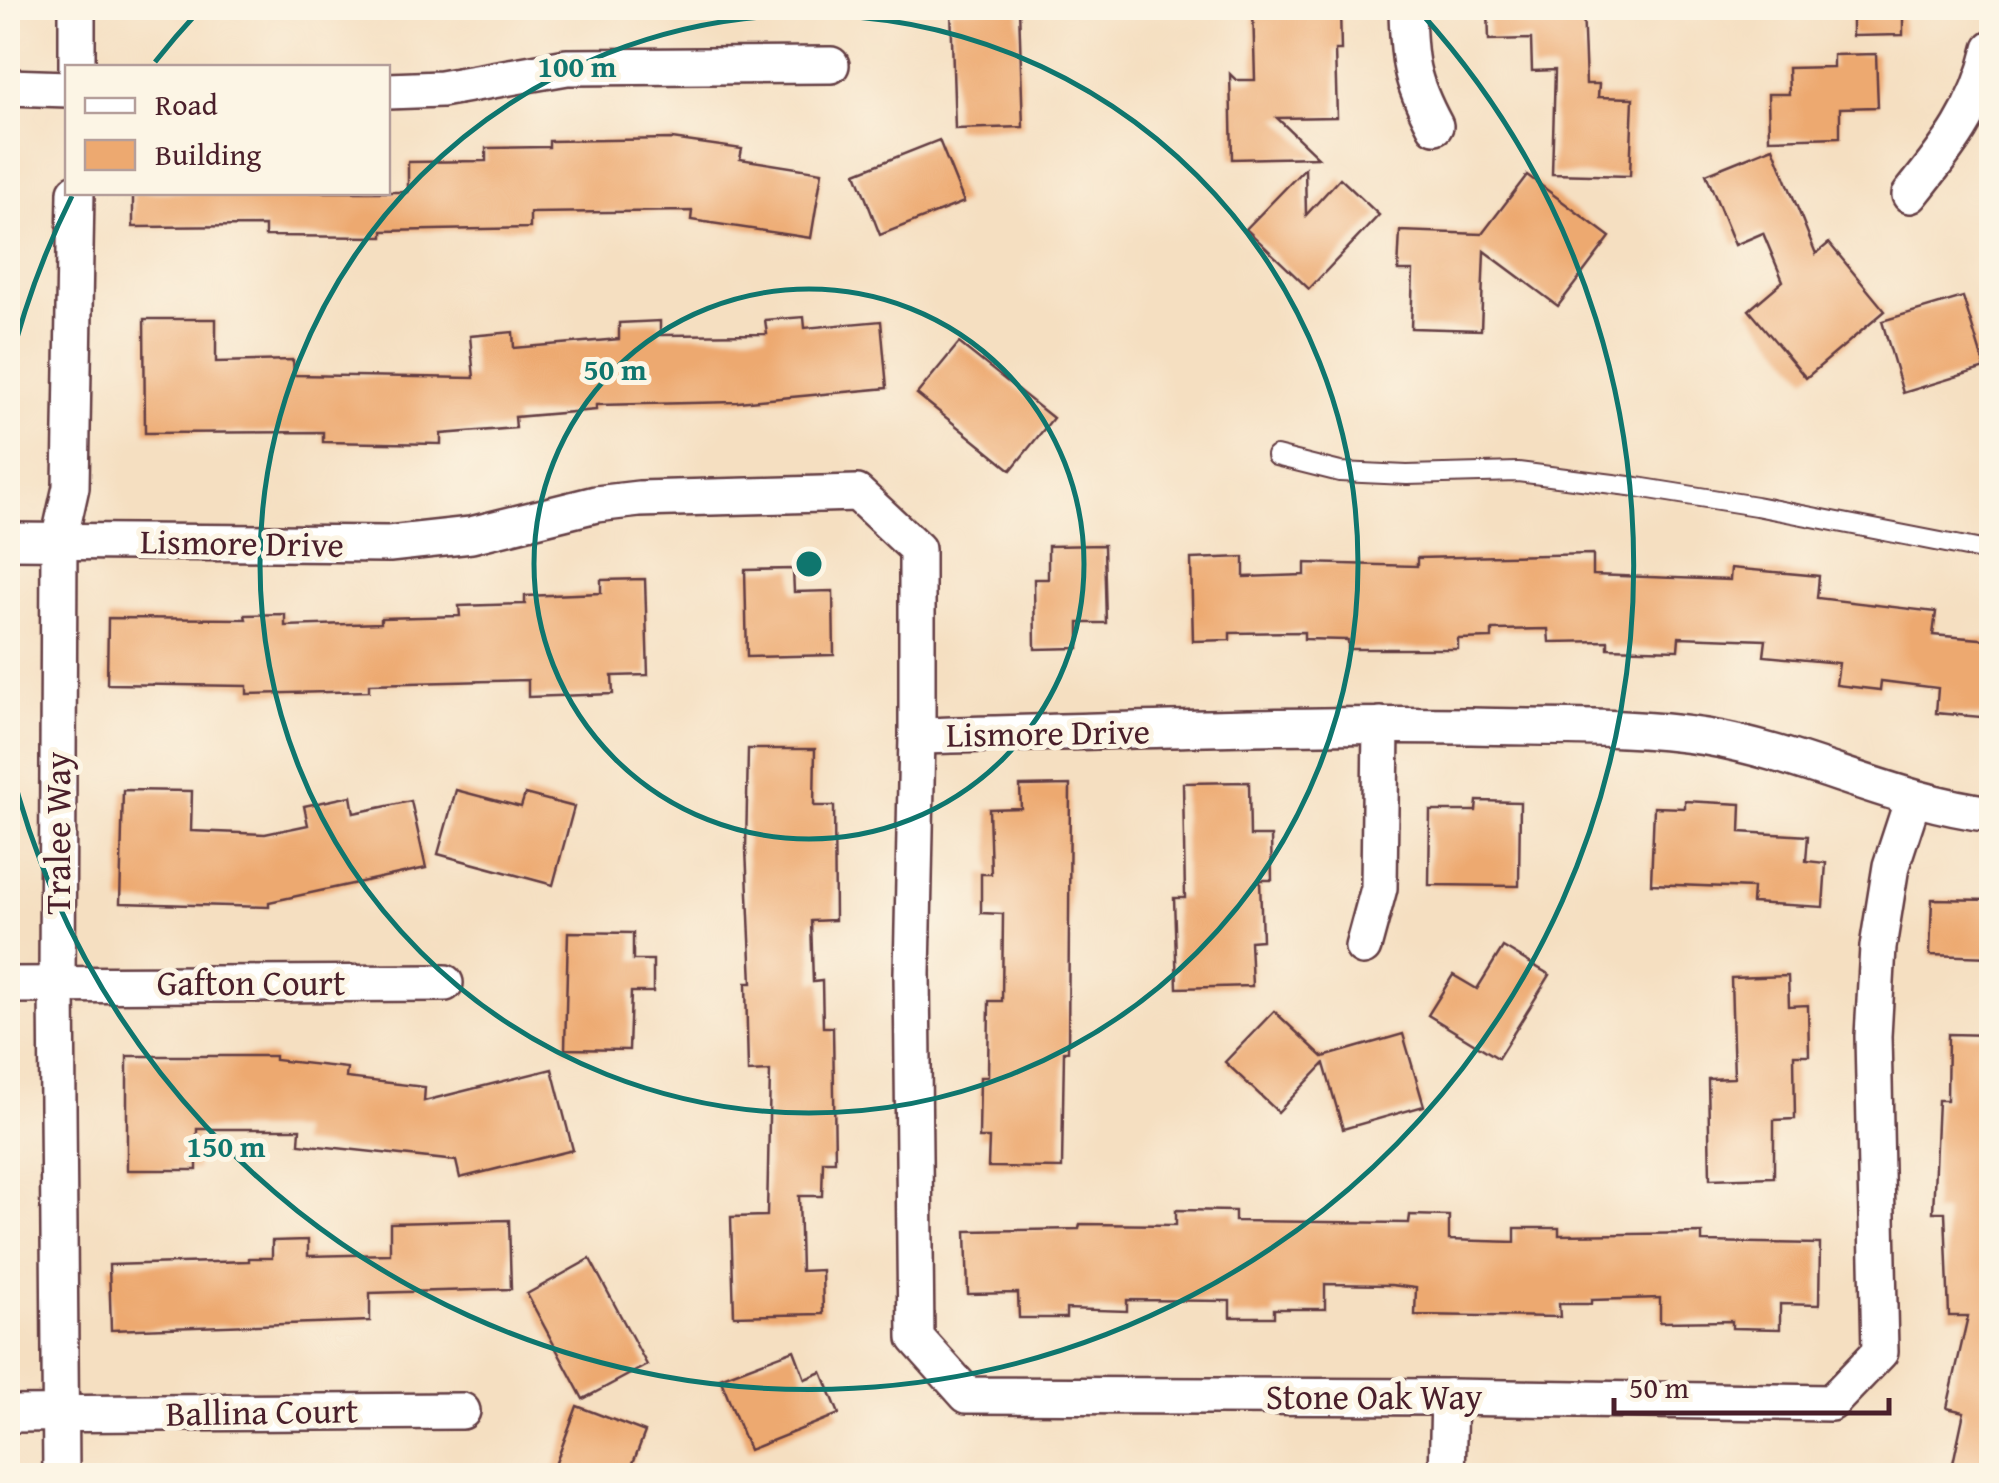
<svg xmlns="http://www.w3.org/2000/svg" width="1999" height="1483" font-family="'Gentium Book Plus',serif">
	<rect width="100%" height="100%" fill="#fcf5e5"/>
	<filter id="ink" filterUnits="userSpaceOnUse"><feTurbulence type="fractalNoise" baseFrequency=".01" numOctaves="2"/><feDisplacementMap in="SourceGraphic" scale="20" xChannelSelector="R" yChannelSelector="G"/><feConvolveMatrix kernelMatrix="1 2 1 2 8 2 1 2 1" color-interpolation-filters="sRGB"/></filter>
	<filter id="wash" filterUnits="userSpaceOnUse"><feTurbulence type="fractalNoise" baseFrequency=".0048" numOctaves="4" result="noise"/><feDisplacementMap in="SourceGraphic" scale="40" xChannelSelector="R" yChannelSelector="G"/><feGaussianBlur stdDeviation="2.25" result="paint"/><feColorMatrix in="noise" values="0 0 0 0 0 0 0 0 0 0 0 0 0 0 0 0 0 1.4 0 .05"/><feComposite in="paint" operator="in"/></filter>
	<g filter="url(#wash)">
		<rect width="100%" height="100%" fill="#f5dfc1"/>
		<g id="blocks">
			<!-- building -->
			<g fill="#eda970">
				<path d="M1019,8l4,119 -68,2 -4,-120z"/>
				<path d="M1253,8h87l1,42h-6l2,67 -60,1 41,39 -86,2 -2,-85 6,6h19z"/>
				<path d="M1488,8h95l3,76h13l-1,13 35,1 -3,78 -78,-2 3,-104 -23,1 -1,-32 -42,1z"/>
				<path d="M1852,8h51v27l-51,1z"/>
				<path d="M1876,54l2,53 -38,1v29l-71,2 -1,-45h21l-1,-26 45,-1v-12z"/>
				<path d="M672,139l70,10 -2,10 82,13 -11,66 -120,-18 1,-9 -162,2v15l-147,3v6l-118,-1v-10l-132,1v-35h275v-30l78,-1v-13l63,-1v-6z"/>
				<path d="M939,140l25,62 -84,33 -24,-62z"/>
				<path d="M1773,147l43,107 13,-11 56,68 -79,67 -57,-68 34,-29 -20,-48 -28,12 -29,-71z"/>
				<path d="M1305,168l1,47 34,-37 39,37 -70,74 -63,-60z"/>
				<path d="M1527,175l83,62 -52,69 -74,-55 -3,79 -70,-2 2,-57h-15l2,-40 82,3z"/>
				<path d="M1963,297l22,71 -82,25 -21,-72z"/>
				<path d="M804,317l1,11 76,-7 6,67 -149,14 -142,3v5l-81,7 1,11 -75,6v10l-118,-2v-10l-178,1 -1,-114h72v43l77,-2 1,15 180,3 -4,-42 43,-4 1,16 105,-9v-16l41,-2v14l107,-1 -2,-14z"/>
				<path d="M959,343l94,75 -42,52 -94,-76z"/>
				<path d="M1104,545l2,78h-27v25l-44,1 -1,-70h14v-33z"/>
				<path d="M1593,554v21l137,5 1,-12 88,8 -2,22 119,14 -3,23 59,5v78l-56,-5 2,-25 -57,-7 -1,9 -44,-5 3,-22 -75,-7 2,-16 -87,-3 -1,13 -70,-2v-7l-59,1 -1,-13 -56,1v8l-34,1v10h-110v-9l-44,-1v-7l-74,1v7l-37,1 -2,-82 53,-2v20l61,-2v-12l112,3v-8z"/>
				<path d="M793,569l1,23 39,-1 1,64 -87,2 -2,-87z"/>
				<path d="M645,579l3,96 -36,1 1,18 -85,3v-17l-159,4v7l-122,3v-8l-140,-2 1,-66 138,1 -1,-4 40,-1v12l96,-3v-5l79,-2 -1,-10 66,-2v-8l76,-3v-13z"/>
				<path d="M748,749h67l-1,57h20l1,114 -24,1 2,61 9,-1 1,46h10l2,134h-12l-1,35h-23l2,75 21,-1 1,44 -89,2 -3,-99 36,-1 3,-145 -22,1 -2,-89h6l-6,-134z"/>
				<path d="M1249,782l1,54h21l1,44h-12l2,60 -12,1 2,45 -75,2 -3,-90h11l-2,-115z"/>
				<path d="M1070,785l-2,266h-4l-2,117 -74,-1 1,-29h-10l1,-61h8l1,-76h13l1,-87 -22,-1v-39h10l-2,-65 32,-1 -1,-22z"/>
				<path d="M123,790l69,1 -1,40 74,3 43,-9 -4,-19 47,-10 3,17 57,-12 15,67 -157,34v5l-149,-4z"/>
				<path d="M456,790l65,17 4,-13 49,13 -21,78 -115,-31z"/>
				<path d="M1477,801l43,1 -1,84 -90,-1 1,-74h46z"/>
				<path d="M1685,801l56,3 -1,28 68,4 -2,25 20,2 -3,44 -71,-4 1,-15 -102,-4 3,-77 31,1z"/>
				<path d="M1932,899l60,1v57l-62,-2z"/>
				<path d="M568,932l65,1v27h20v32h-22l-2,58 -64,-1z"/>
				<path d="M1503,947l47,28 -52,83 -70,-43 25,-40 24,14z"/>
				<path d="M1788,976l1,30 19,-1 1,50h-15l1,64 -21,1v57l-64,2 -2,-100 26,-1 -3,-100z"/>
				<path d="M1274,1011l49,46 80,-23 21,72 -81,23 -19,-65 -46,48 -53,-50z"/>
				<path d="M1948,1034l44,1v441l-40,-8 12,-56 -17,-4 21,-92h-19l-4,-104h-12l5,-112h9z"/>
				<path d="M127,1056h148v4l72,8 -1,10 79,9 -1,14 128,-32 21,81 -113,28 -4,-17 -157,-17 1,-15h-103v41h-70z"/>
				<path d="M1176,1210l59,1v10l174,2 1,-8 39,1v24l66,2v-14h44v7l143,-2v9l118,2 -1,61 -39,-1v25l-48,-1v-7l-72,1v-24l-69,2v4h-32l1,13 -145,-2 1,-27 -25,-3 -66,-1v25h-51v8h-44v-16l-103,-1v11l-61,-2v9h-47l-1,-25 -50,1 -2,-63 113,-2 1,-5 96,1z"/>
				<path d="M509,1220l2,69 -141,4v28l-259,9 -2,-65 140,-4v-3h23v-17l36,-1v16l82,-2v-31z"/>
				<path d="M590,1259l57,106 -64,34 -56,-105z"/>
				<path d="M794,1350l11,29 17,-7 17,42 -90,36 -29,-72z"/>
				<path d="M577,1406l68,26 -17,44h-77z"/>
			</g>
		</g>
	</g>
	<g filter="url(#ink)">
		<use href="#blocks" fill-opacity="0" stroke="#643c42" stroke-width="2.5"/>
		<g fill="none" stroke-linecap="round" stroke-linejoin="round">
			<!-- service casing -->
			<g stroke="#643c42" stroke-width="22">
				<path id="service" d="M1276,456l64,16 67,3 111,-3 119,15 119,19 236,46"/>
			</g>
			<!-- minor casing -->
			<g stroke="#643c42" stroke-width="40">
				<g id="minor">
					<path d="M77,8v60"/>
					<path d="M1407,8c1,52 3,71 28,118"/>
					<path d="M8,87l60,2"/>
					<path d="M388,91l53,-2 126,-22 264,-2"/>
					<path d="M1910,195c38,-47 68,-85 82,-146"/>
					<path d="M8,541l381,3 82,-9 125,-31 43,-5 218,-6 60,56v187l-5,238 4,364 51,57 482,2 382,6 49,-51 -7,-316 5,-89 13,-81 22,-67"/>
					<path d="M917,736c185,-4 370,-13 554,-10 78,2 158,-1 235,11 98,16 187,65 286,77"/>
					<path d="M1363,947l16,-59 2,-163"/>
					<path d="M8,985l437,-2"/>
					<path d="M8,1414l454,-3"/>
					<path d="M61,1476l-4,-491 2,-444 12,-54 5,-295"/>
					<path d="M1447,1476l2,-79"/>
				</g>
			</g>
			<!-- service -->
			<use href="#service" stroke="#fff" stroke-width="18"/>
			<!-- minor -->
			<use href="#minor" stroke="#fff" stroke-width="35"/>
		</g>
	</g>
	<!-- distance rings -->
	<g fill="none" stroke="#0f766e" stroke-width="5">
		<circle cx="809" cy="564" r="275"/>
		<circle cx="809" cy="564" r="549"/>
		<path d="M8 372A824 824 0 0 1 72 196M155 62A824 824 0 0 1 197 13M1421 13A824 824 0 1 1 8 756"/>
	</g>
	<g text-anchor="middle" stroke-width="10" stroke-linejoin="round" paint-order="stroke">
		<!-- street labels -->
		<g font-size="35" fill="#4a1f2b" stroke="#fcf5e5">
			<text transform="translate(242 543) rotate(1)" y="12">Lismore Drive</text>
			<text transform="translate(1048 733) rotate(-1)" y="12">Lismore Drive</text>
			<text transform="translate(58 833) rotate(-90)" y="12">Tralee Way</text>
			<text x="251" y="995">Gafton Court</text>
			<text x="1374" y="1409">Stone Oak Way</text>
			<text transform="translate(262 1412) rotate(-1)" y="12">Ballina Court</text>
		</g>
	</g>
	<circle cx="809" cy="564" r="15" fill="#0f766e" stroke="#fcf5e5" stroke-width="5"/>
	<g font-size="30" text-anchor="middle" font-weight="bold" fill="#0f766e" stroke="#fcf5e5" stroke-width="10" stroke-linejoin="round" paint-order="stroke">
		<text x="577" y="77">100 m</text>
		<text x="615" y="380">50 m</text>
		<text x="226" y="1157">150 m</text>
	</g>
	<!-- margin -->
	<rect width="1999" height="1483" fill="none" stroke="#fcf5e5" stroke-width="40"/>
	<!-- legend -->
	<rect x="65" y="65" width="325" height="130" fill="#fcf5e5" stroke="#b59f9b" stroke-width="2.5"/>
	<rect x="85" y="98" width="50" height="15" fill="#ffffff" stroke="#b59f9b" stroke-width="2.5"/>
	<text x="155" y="115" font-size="30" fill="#4a1f2b">Road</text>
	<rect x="85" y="140" width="50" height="30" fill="#eda970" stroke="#b59f9b" stroke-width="2.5"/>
	<text x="155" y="165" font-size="30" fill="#4a1f2b">Building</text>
	<!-- scale -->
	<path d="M1614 1398v15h275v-15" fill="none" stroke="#4a1f2b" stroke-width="5"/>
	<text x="1629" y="1398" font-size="30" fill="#4a1f2b" stroke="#fcf5e5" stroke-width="8" paint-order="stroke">50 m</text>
</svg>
